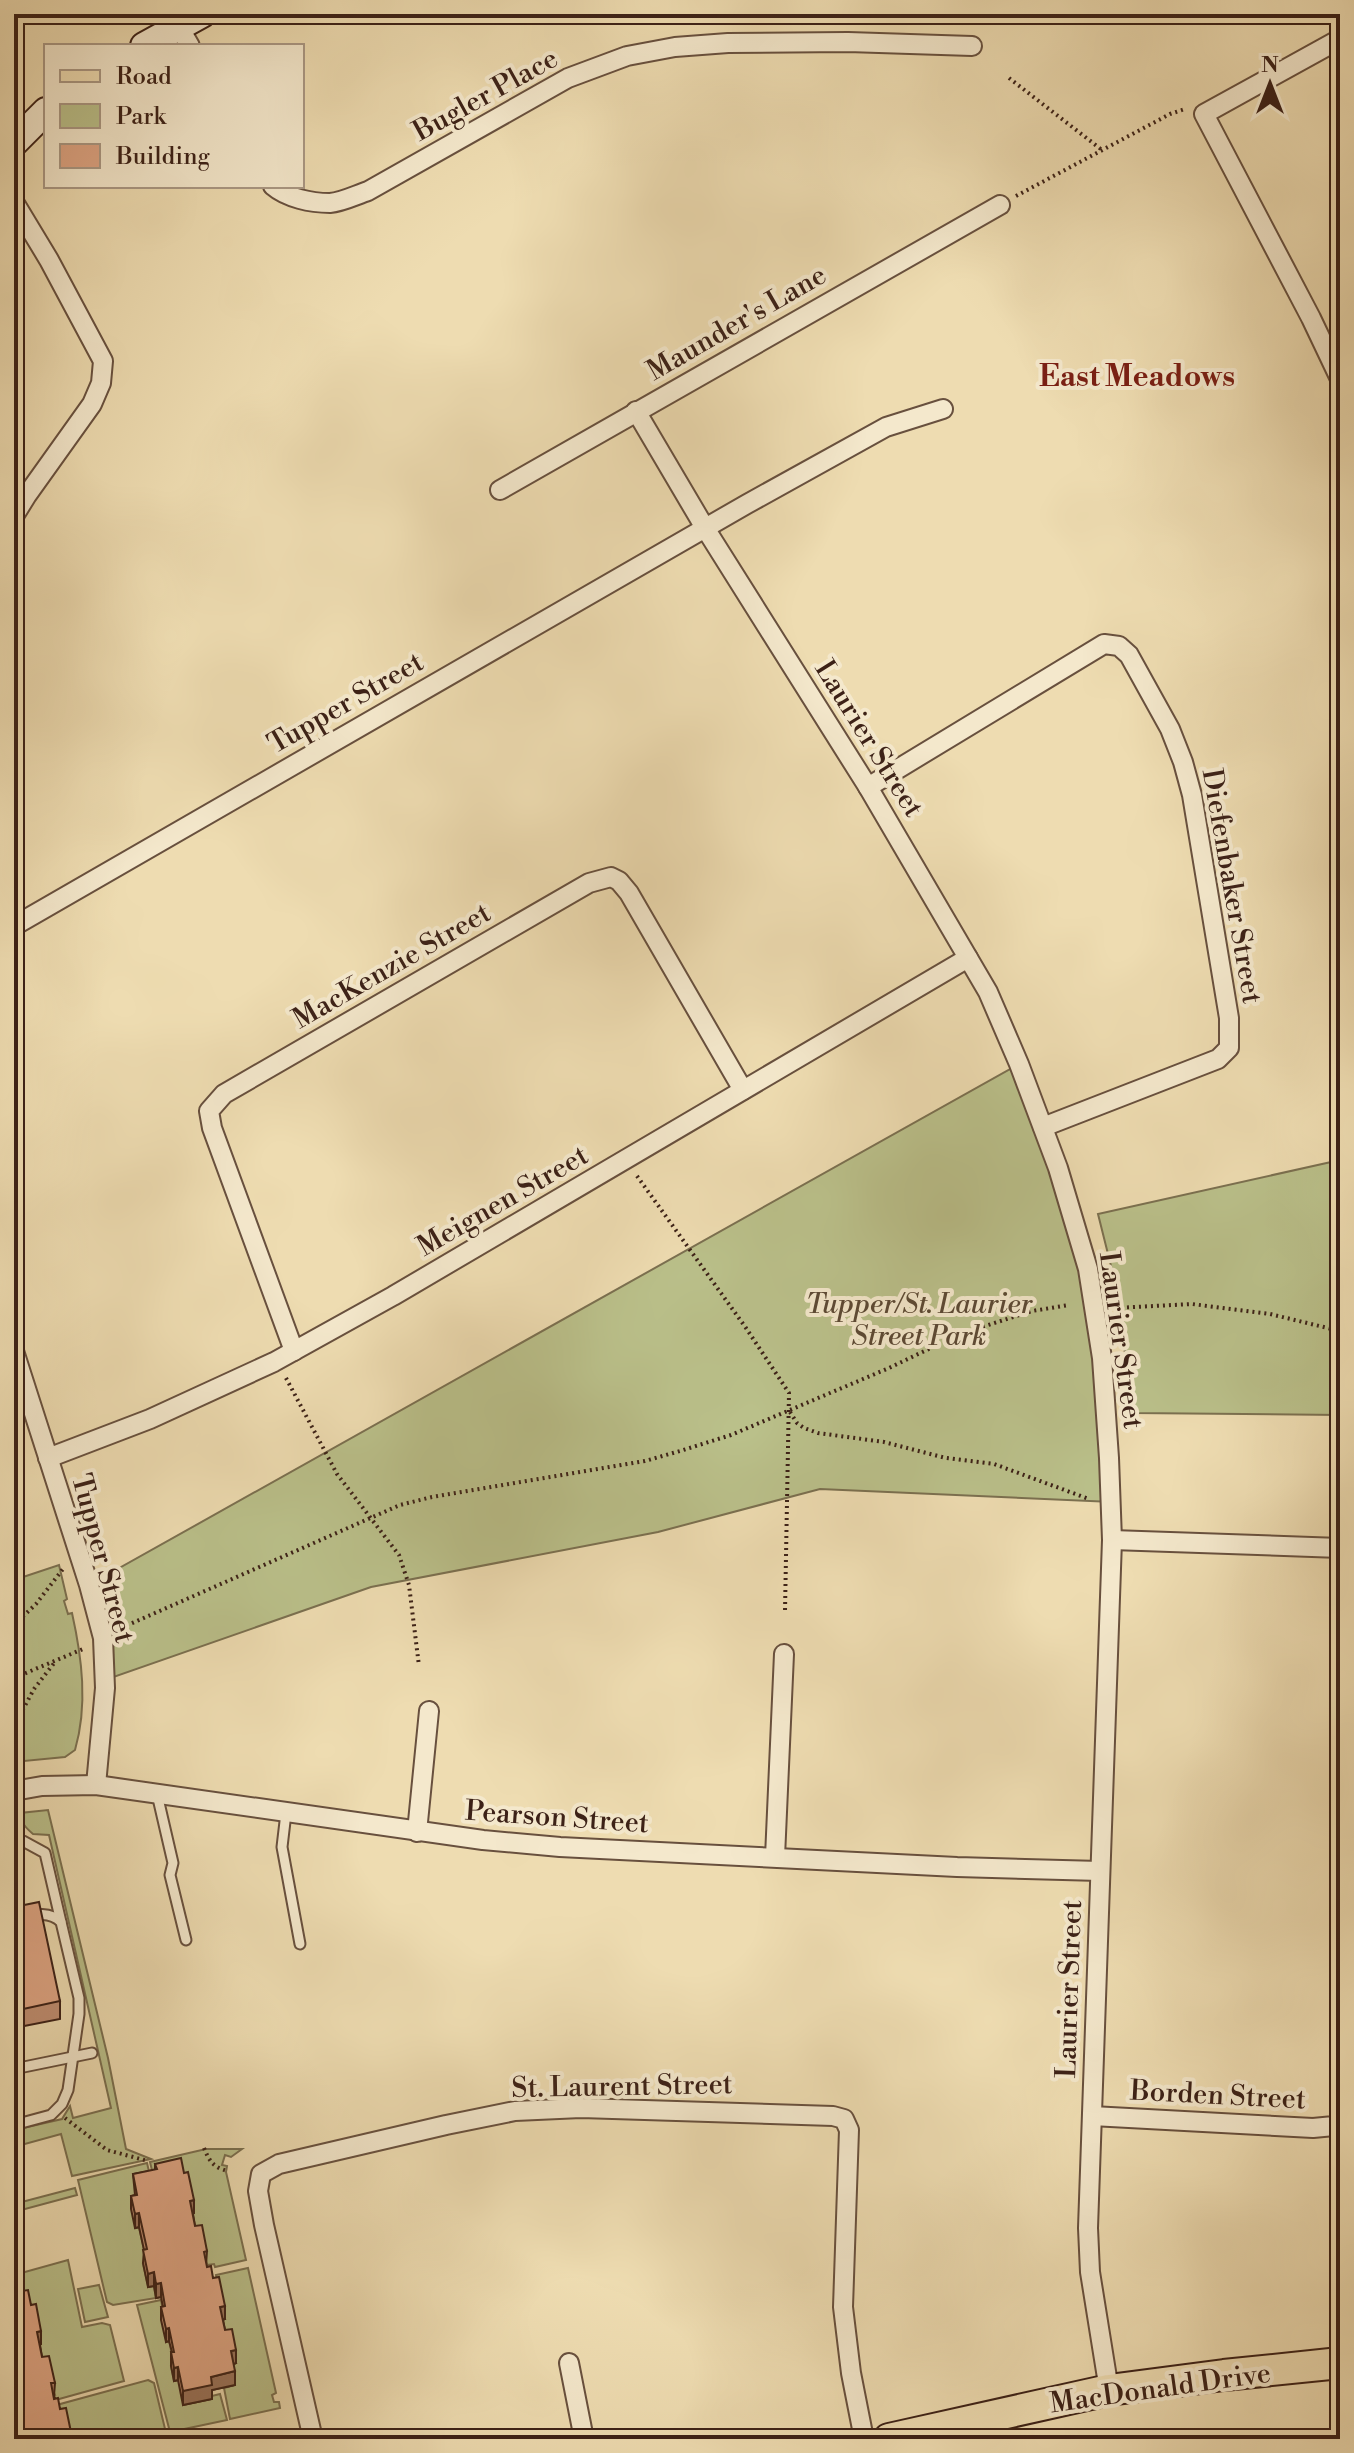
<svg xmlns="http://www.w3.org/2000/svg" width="1354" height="2453" font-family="'Libre Bodoni',serif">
	<rect width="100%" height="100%" fill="#eedcb1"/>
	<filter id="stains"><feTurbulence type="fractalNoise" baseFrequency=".0025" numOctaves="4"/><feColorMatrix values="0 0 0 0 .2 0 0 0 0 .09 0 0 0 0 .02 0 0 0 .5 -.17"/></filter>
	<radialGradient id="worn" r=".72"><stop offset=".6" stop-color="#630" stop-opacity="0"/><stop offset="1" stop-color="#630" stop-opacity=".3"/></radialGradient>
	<!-- green -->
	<g fill="#bac08a" stroke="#7b7050" stroke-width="2">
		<path d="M1019,1064l56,156 37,282 -292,-13 -162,43 -287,55 -266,93 -16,-95z"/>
		<path d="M1340,1160v255l-208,-2 -3,-30 4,-1v-6h-5l-12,-90 -18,-72z"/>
		<path d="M59,1565l8,34 -3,2 4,13 4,-1c10,45 16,92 3,137l-10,7 -51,5v-182z"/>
		<path d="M48,1810l60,248 18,91 25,10 -79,17 -11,-42 -47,13v-17l48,-11 8,-13 3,12 38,-10 -62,-273 -16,-1c-7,-6 -12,-11 -13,-21z"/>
		<path d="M206,2149h36l-11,8 -6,-2 -3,10 5,1 -1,6 20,88 -31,7 -1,-3 -7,1 -5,-27 -47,-55 -5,-21z"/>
		<path d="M147,2163l5,21 -15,24 -1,20 3,-1 8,36 -4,1 5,22h6l2,12 -43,7 -6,-3 -29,-122z"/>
		<path d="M75,2188l2,7 -63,17v-8z"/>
		<path d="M68,2260l14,67 20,-4 8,2 14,56 -72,20 -1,-4 4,-2 -41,-89v-31z"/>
		<path d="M248,2268l28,125 -4,2 2,7h5l1,6 -50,11 -6,-31 11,-3 -4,-20 5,-2 -11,-19 -5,-24 5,-1 -9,-44z"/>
		<path d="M99,2285l9,32 -23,5 -7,-33z"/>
		<path d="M161,2300l13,65 -3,1 3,15 4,-1 34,16 8,-2 7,26 -57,12 -33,-127z"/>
		<path d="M148,2380l6,3 12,50 -15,4v2h-81l-17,-33z"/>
	</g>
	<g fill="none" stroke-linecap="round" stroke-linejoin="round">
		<!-- lane casing -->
		<g stroke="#68503e" stroke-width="13">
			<g id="lane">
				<path d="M157,1794l16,69 -3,12 16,65"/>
				<path d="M286,1813l-4,34 18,97"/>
				<path d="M14,1843l9,-2 22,12 16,69"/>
				<path d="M14,1919c16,-3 34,-10 47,3l18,76v16l-11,76 -6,14 -11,11 -37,10"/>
				<path d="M14,2069l78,-16"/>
				<path d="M287,2439l25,-6"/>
			</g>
		</g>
		<!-- street casing -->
		<g stroke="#68503e" stroke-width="22">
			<g id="street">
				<path d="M179,27l11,19"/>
				<path d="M1340,39l-136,75 107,204 29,61"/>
				<path d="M273,186c14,12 38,17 57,17 12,-1 26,-8 38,-12l200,-113 59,-22 48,-9 53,-4 120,-1 124,4"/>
				<path d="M14,202l35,58 54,101 -2,22 -9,21 -65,91 -13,21"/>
				<path d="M636,411l69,117 163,259 120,205 31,72 39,104 30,101 14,89 7,100 3,82 -24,688 2,44 19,118"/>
				<path d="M500,490l500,-285"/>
				<path d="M868,787l236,-143 15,2 10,9 41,74 13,33 9,33 37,223v30l-11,11 -175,68"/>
				<path d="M14,926l733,-422 139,-77 57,-18"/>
				<path d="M14,1351l75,234 14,53 2,50 -9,97"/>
				<path d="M294,1351l-82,-223 -3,-17 15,-17 365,-211 22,-6 8,4 10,12 114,197"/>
				<path d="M48,1458l102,-39 124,-57 119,-66 575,-338"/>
				<path d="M1112,1540l228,8"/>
				<path d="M14,1791l28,-5 54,-1 387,55 77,7 397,20 143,4"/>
				<path d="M417,1832l12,-121"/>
				<path d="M775,1857l9,-203"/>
				<path d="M1092,2116l221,12 21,-2 6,-5"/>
				<path d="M569,2363l15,76"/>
				<path d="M313,2439l-49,-214 -6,-34 3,-17 18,-10 167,-39 69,-14 66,-3 252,8 11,3 5,11 -6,177 8,66 13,66"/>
			</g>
		</g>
		<!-- secondary casing -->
		<g stroke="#3c2117" stroke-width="30">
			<g id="secondary">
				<path d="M144,46l58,-32"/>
				<path d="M14,143l32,-32"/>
			</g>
		</g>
		<!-- primary casing -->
		<g stroke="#3c2117" stroke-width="34">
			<path id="primary" d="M889,2439l220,-49 115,-15 116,-12"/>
		</g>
		<!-- path -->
		<g stroke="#3c2117" stroke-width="4" stroke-dasharray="2 4" stroke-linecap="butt">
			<path d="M1009,78l93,72"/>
			<path d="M1016,196l154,-82 15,-5"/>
			<path d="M637,1176l109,152 43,65 -4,218"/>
			<path d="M1115,1308l77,-4 78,10 70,17"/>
			<path d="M286,1378l51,96 62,81 10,30 10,81"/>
			<path d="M790,1412l7,11 7,5 14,5 66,9 62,16 48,6 95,35"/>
			<path d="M14,1625l22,-21 27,-35"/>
			<path d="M121,1628l279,-123 32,-8 213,-36 35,-10 51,-16 158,-67 71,-34 72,-23 37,-6"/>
			<path d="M14,1678l69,-29"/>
			<path d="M14,1726l20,-37 21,-27"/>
			<path d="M65,2118l42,32 41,11"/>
			<path d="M204,2148c5,13 10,20 24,23"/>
		</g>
		<!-- lane -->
		<use href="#lane" stroke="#f4e8cc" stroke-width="9"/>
		<!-- street -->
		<use href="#street" stroke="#f4e8cc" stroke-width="18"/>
		<!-- secondary -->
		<use href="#secondary" stroke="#f4e8cc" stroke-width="26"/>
		<!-- primary -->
		<use href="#primary" stroke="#eedcb1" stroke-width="30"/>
	</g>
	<!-- wall -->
	<g fill="#bf8e72" stroke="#3c2117" stroke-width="2">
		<path d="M14,1907l46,94v18l-46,9z"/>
		<path d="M155,2164l29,9 10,40 -1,1 2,12 12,25 -1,14 19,54 -2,1 2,10 11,33 -3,1 2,21 -23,5v9l-29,6 -5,-25 -4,1 -3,-15v-14h1l-3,-11 -3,1 -5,-22v-13h2l-2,-10 -5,1 -2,-12 -6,1 -5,-24 1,-13 -5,-23 -4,1 -4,-19v-13l4,-1 -2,-21 22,-4z"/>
		<path d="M31,2305l10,39 -1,1 2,12 13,26 -1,13 6,13 12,30h-58z"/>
	</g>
	<!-- shaded-wall -->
	<g fill="#9b745c" stroke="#3c2117" stroke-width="2">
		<path d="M194,2200v13l-4,1v-13z"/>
		<path d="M139,2213v14l-4,1v-14z"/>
		<path d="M154,2272v14l-6,1v-13z"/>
		<path d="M161,2283v14l-5,1v-14z"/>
		<path d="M225,2306v13l-5,1v-13z"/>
		<path d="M169,2328v13l-3,1v-13z"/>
		<path d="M41,2331v13l-4,1v-13z"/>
		<path d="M236,2350v13l-5,2v-14z"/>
		<path d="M178,2367v13l-4,1v-13z"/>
		<path d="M235,2371v14l-23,5v9l-29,6v-14l28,-14z"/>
	</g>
	<!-- building -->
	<g fill="#dea584" stroke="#3c2117" stroke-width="2">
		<path d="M39,1902l21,99 -46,10v-104z"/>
		<path d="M181,2158l3,15 4,-1 6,28 -4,1 5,25 7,-1 5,26 -3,1 3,15 4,-1 2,12 6,-1 6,29 -5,1 5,23 7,-1 4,21 -5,1 4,20 -24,6 1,8 -29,6 -5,-24 -4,1 -3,-16h3l-5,-24 -3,1 -5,-22 4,-1 -4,-23 -5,1 -2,-12 -6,2 -5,-24 4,-1 -8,-36 -4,1 -4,-18 6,-1 -4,-21 24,-5 -2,-5z"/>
		<path d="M28,2290l3,15 5,-1 5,27 -4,1 5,25 7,-1 6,27h-4l3,16 4,-1 2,11 6,-1 6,29 -5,2h-53v-147z"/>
	</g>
	<g text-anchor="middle" stroke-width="8" stroke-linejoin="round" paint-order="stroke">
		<!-- street labels -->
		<g font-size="28" fill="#3c2117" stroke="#f4e8cc">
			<text transform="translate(485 94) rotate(-29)" y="10">Bugler Place</text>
			<text transform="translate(736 322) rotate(-30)" y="10">Maunder's Lane</text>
			<text transform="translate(345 702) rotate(-30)" y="10">Tupper Street</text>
			<text transform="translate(870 738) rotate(58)" y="10">Laurier Street</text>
			<text transform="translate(1233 886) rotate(80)" y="10">Diefenbaker Street</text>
			<text transform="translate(391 965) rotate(-30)" y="10">MacKenzie Street</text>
			<text transform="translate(502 1200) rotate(-30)" y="10">Meignen Street</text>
			<text transform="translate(1122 1340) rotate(82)" y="10">Laurier Street</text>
			<text transform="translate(104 1558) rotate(75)" y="10">Tupper Street</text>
			<text transform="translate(557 1816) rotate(4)" y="10">Pearson Street</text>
			<text transform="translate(1068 1989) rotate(-88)" y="10">Laurier Street</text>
			<text transform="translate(622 2085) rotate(-1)" y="10">St. Laurent Street</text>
			<text transform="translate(1218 2094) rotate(3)" y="10">Borden Street</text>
			<text transform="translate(1160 2387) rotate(-8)" y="10">MacDonald Drive</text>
		</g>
		<!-- park labels -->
		<g font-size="28" font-style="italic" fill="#5c4934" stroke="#f4e8cc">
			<text x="919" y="1313">Tupper/St. Laurier<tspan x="919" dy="32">Street Park</tspan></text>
		</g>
		<!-- neighbourhood labels -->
		<g font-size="30" font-weight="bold" fill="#7a1f14" stroke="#f4e8cc">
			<text x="1137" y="386">East Meadows</text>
		</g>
	</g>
	<!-- margin -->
	<rect width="1354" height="2453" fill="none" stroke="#eedcb1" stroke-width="48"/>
	<rect x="16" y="16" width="1322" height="2421" fill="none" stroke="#3c2117" stroke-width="4"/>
	<rect x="24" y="24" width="1306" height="2405" fill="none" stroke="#3c2117" stroke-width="2"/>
	<!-- legend -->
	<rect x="44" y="44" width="260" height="144" fill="#f4e8cc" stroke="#aa9884" stroke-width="2"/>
	<rect x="60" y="70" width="40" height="12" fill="#eedcb1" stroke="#aa9884" stroke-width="2"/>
	<text x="116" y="84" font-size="24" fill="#3c2117">Road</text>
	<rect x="60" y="104" width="40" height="24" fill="#bac08a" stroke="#aa9884" stroke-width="2"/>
	<text x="116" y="124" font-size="24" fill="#3c2117">Park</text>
	<rect x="60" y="144" width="40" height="24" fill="#dea584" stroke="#aa9884" stroke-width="2"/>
	<text x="116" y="164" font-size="24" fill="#3c2117">Building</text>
	<!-- north arrow -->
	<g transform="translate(1270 84)" stroke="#f4e8cc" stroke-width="6" paint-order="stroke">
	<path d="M0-6L14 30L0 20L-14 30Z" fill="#3c2117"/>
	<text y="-12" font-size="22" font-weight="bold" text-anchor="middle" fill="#3c2117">N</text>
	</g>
	<rect width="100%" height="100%" filter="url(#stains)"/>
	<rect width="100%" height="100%" fill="url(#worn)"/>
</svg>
